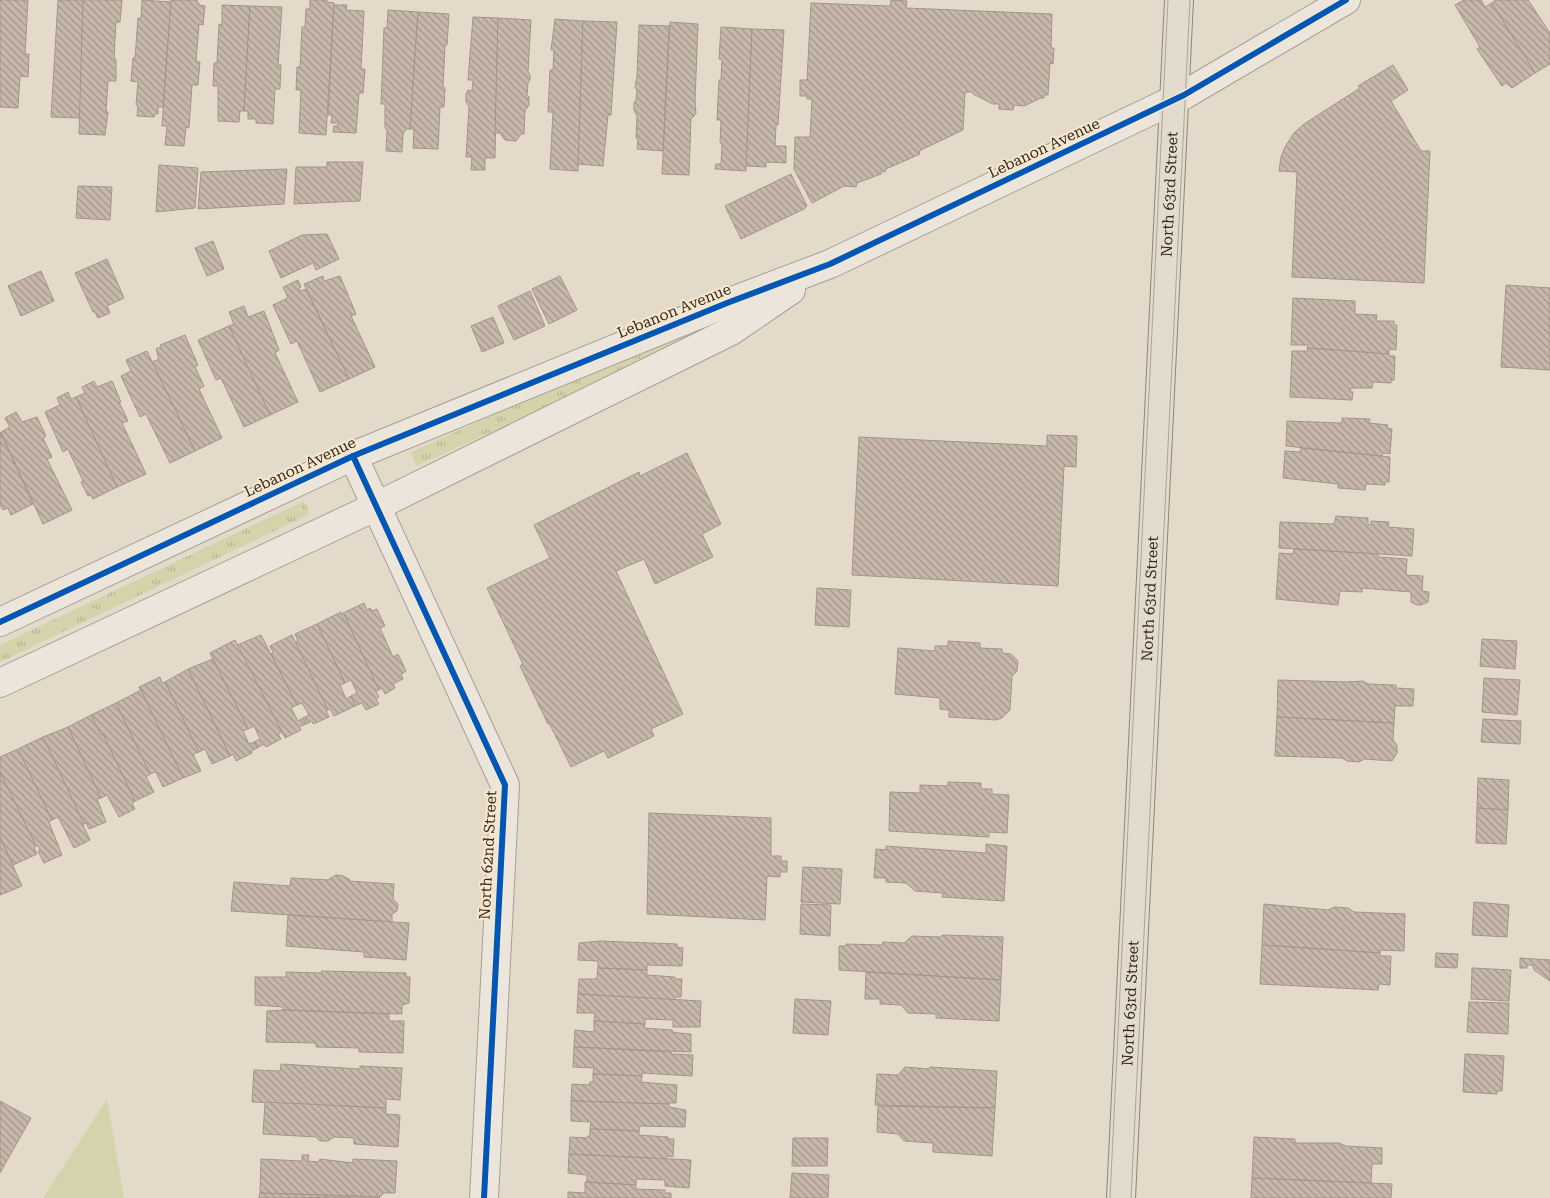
<svg xmlns="http://www.w3.org/2000/svg" width="1550" height="1198" font-family="'Roboto Serif',serif">
	<defs>
		<pattern id="grass-tufts" width="24" height="20" patternUnits="userSpaceOnUse" patternTransform="scale(1.25)"><rect width="24" height="20" fill="#d5d3ab"/><path d="M3 7l-1-3M5 7V3M7 7l1-3M15 17l-1-3M17 17v-4M19 17l1-3" fill="none" stroke="#b7b593"/></pattern>
		<pattern id="building-back-hatch" width="6" height="6" patternUnits="userSpaceOnUse" patternTransform="scale(1.25)"><rect width="6" height="6" fill="#c7b8ab"/><path d="M-1 5l2 2M0 0l6 6M5-1l2 2" fill="none" stroke="#a2968a"/></pattern>
	</defs>
	<rect width="100%" height="100%" fill="#e4daca"/>
	<!-- grass -->
	<g fill="url(#grass-tufts)">
		<path d="M729,308l7,14 -320,144 -5,-14z"/>
		<path d="M304,501l6,13 -310,148v-17z"/>
	</g>
	<!-- garden -->
	<path fill="#d5d3ab" d="M107,1099l17,99h-81z"/>
	<!-- building -->
	<g fill="url(#building-back-hatch)" stroke="#a49589">
		<path d="M0,0h28l-3,54h4l-1,23 -8,-1 -2,32 -18,-1z"/>
		<path d="M58,0h25l-3,118 -29,-1z"/>
		<path d="M83,0h39l-2,22h-4l-2,36 2,1v22h-8l-2,31h2l-3,23 -26,-1z"/>
		<path d="M142,0l29,2 -8,105h-5v7h-3l-1,3 -17,-1 1,-10 -2,-1 2,-23 -7,-1 2,-23h2l3,-40h3z"/>
		<path d="M171,0h26v3h2v2l6,1 -2,19 -4,-1 -3,38h4l-2,23h-6l-3,43 -3,-1 -2,19 -19,-1 2,-19h-5z"/>
		<path d="M310,0h17v2l7,1 -8,132 -27,-2 2,-43h-5l1,-23h3l2,-40h3l1,-18h4z"/>
		<path d="M891,0l16,1 -1,7 146,6 -1,34h3l-1,16 -3,-1 -2,32h-4v3h-3l-17,8 -10,-1 -1,5 -14,-1v-5h-6l-20,-10v-2h-8l-2,38 -44,21 1,3 -34,15 -1,3 -3,-1 -1,3 -24,9 -1,4 -12,-1 -32,17 -18,-34 1,-32h15l2,-38h-5v-3h-7v-16h7l4,-77 79,3z"/>
		<path d="M1464,0h17l4,7 7,-4 43,70 -23,15 -6,-5 -4,3 -25,-37 3,-2 -25,-42z"/>
		<path d="M1495,0h33l22,33v31l-15,9 -43,-70z"/>
		<path d="M222,5l28,1 -6,105h-4l-1,11 -21,-1v-35h-5l1,-23h3l2,-39 3,1z"/>
		<path d="M334,5h13l-1,5 18,1 -3,58h4l-2,24h-4l-3,40 -23,-1 1,-6h4v-3h-7l1,-8h-4z"/>
		<path d="M250,6l32,1 -4,58h3l-1,24h-5l-2,35 -17,-1v-4h-8v-8h-4z"/>
		<path d="M388,10l30,2 -8,117h-4l-3,5 -1,18 -16,-1 1,-21 -2,-2v-24h-4l3,-76h3z"/>
		<path d="M418,12l31,2 -2,31h-2l-2,42 2,1 -1,19h-4l-2,42 -25,-1 1,-19h-4z"/>
		<path d="M473,17l25,1 -3,140h-10v12h-14l1,-13h-6l3,-50 -3,-5v-8l2,-4 4,1 1,-11h-5z"/>
		<path d="M498,18l33,2 -3,52 2,2v6l-2,3 -1,12 2,2v8l-4,6 -1,23h-3l-5,7 -11,-1 -5,-7h-5z"/>
		<path d="M555,19l28,2 -5,150 -28,-2 3,-57h-5l2,-42h3l1,-20h-3z"/>
		<path d="M583,21l34,1 -6,93h-3l-5,51 -25,-2z"/>
		<path d="M670,22l28,2 -3,77 1,13 -5,5 -2,56 -27,-1z"/>
		<path d="M639,25l30,1 -6,125 -26,-2 1,-11h-2l1,-22 -3,-6v-7l2,-3 1,-10 -2,-3 2,-10z"/>
		<path d="M721,27l31,2 -6,142 -31,-2 1,-5h5l1,-19 -2,-3 1,-22h-4l2,-40h2l1,-21h-3z"/>
		<path d="M752,29l32,1 -6,95h-2l-1,21h11v17l-20,-1v5l-20,-1z"/>
		<path d="M1393,65l15,25 -17,11 30,50h9l-6,132 -132,-6 5,-105 -18,-1 2,-14 4,-10 9,-14 10,-9 56,-36 -2,-2z"/>
		<path d="M327,162h36l-3,39 -66,3 2,-37h31z"/>
		<path d="M159,165l39,3 -3,40 -39,4z"/>
		<path d="M287,169l-3,35 -86,5 3,-37z"/>
		<path d="M791,174l16,32 -3,3 -63,30 -16,-33z"/>
		<path d="M78,186l34,1 -2,33 -34,-2z"/>
		<path d="M327,234l12,25 -23,11 -3,-7 -32,15 -12,-27 33,-16z"/>
		<path d="M213,241l11,28 -17,7 -12,-28z"/>
		<path d="M107,259l17,39 -17,8 3,7 -12,5 -3,-6h-2l-18,-39z"/>
		<path d="M41,271l13,30 -33,15 -13,-30z"/>
		<path d="M323,276l1,5 16,-5 16,38 -5,2 24,51 -26,12 -45,-95z"/>
		<path d="M560,276l17,34 -28,14 -17,-35z"/>
		<path d="M298,280l3,7 -2,1 1,3 6,-2 43,90 -29,13 -23,-51 -6,3 -18,-39 15,-7 -5,-11z"/>
		<path d="M1506,285l44,3v82l-49,-3z"/>
		<path d="M530,291l15,35 -31,14 -16,-34z"/>
		<path d="M1293,298l62,3v13l22,1 -1,6h18v4h3l-1,25 -7,-1v5l-82,-6 1,-3h-17z"/>
		<path d="M244,306l4,11 16,-6 15,39 -4,3 23,49 -28,13 -41,-89 5,-2 -5,-12z"/>
		<path d="M493,317l11,26 -22,9 -11,-26z"/>
		<path d="M229,326l41,89 -26,12 -23,-49 -5,2 -18,-40z"/>
		<path d="M185,335l13,30 -3,2 9,19 -5,3 23,49 -27,13 -43,-89 7,-3 -3,-10 5,-2 -1,-2z"/>
		<path d="M1307,348l82,6v2h6l-1,24h-3v3l-18,-1 -1,6h-21l-1,4h3l-1,8 -62,-3 2,-46h16z"/>
		<path d="M147,351l48,100 -25,12 -24,-49 -6,3 -19,-41 10,-5 -5,-11z"/>
		<path d="M94,381l3,6 15,-6 9,21h-2l9,19 -6,2 24,51 -29,13 -41,-90 9,-4 -3,-6z"/>
		<path d="M68,392l3,7 5,-2 41,90 -24,12 -2,-4 -3,1 -7,-14 2,-1 -15,-32 -5,3 -18,-40 15,-7 -3,-7z"/>
		<path d="M16,412l6,10 15,-5 9,19 -3,2 9,19 -5,2 25,51 -29,14 -42,-92 9,-5 -5,-9z"/>
		<path d="M1342,418l28,1 -1,4 19,2 -1,3 5,1 -2,25 -7,-1 -1,3 -96,-10 1,-25 55,2z"/>
		<path d="M0,432l33,72 -22,11 -3,-7 -5,2 -3,-5z"/>
		<path d="M1047,435l30,1 -1,31 -12,-1 -6,120 -206,-11 7,-138 188,9z"/>
		<path d="M1301,448l89,9 -1,25h-4v3l-19,-1 -1,6 -27,-2v-4l-55,-6 2,-27 15,1z"/>
		<path d="M687,453l34,71 -19,10 11,23 -58,27 -11,-25 -28,12 67,143 -32,15 3,7 -46,22 -4,-7 -33,16 -22,-44 -1,1 -28,-58 3,-2 -36,-76 63,-30 -16,-33 105,-53 1,4z"/>
		<path d="M1336,516l32,2v7h3v-4l18,1 -1,5 26,2 -2,27 -133,-8 1,-26 54,2z"/>
		<path d="M1294,549l84,5v3l29,2 -1,16 17,1 -1,15 7,1 -1,10 -7,3h-4l-6,-3v-10l-49,-4v4l-22,-1 -2,14 -62,-6 3,-46 14,1z"/>
		<path d="M817,588l34,2 -2,37 -34,-2z"/>
		<path d="M364,603l3,7 3,-2 2,3 5,-2 8,17 -5,2 13,29 5,-3 8,17 -5,3 2,5 -10,5 2,4 -10,6 -3,-6 -3,2 -36,-77z"/>
		<path d="M341,612l3,8 2,-1 33,71 -3,1 3,6 -3,2 3,5 -13,6 -4,-7 -7,3 -4,-10 6,-3 -6,-13 -6,3 -28,-59z"/>
		<path d="M317,624l28,59 -5,2 6,14 5,-3 4,10 -21,10 -4,-7 -2,1 -33,-68 3,-1 -3,-7z"/>
		<path d="M261,635l36,70 -6,3 7,13 5,-3 3,6 -7,3 2,3 -16,8 -48,-93z"/>
		<path d="M292,635l36,75 -2,1 3,6 -16,7 -1,-3 -6,3 -3,-6 6,-3 -7,-12 -5,2 -26,-51 2,-2 -3,-6z"/>
		<path d="M1482,639l35,2 -2,28 -35,-3z"/>
		<path d="M235,640l47,92 -4,2 3,5 -15,8 -2,-3 -7,4 -3,-6 6,-3 -6,-13 -6,3 -38,-76z"/>
		<path d="M948,641l32,2v5l22,1v4l9,1 7,7 -1,10 -5,5 -2,34 -8,8 -6,2 -47,-3v-7l-9,-1v-11l-45,-4 3,-46 37,3v-5h13z"/>
		<path d="M213,659l35,70 -5,2 6,13 5,-2 3,6 -6,3 1,2 -16,8 -3,-7 -3,2 -42,-87z"/>
		<path d="M188,669l42,87 -18,8 -7,-15 -6,3 -34,-70z"/>
		<path d="M160,677l2,6 3,-1 34,70 -6,2 8,17 -18,7 -44,-91z"/>
		<path d="M1484,678l36,2 -3,35 -35,-3z"/>
		<path d="M1278,680l67,2 18,-1 5,3 28,1v3l18,1 -1,17h-18l-1,17 -117,-6z"/>
		<path d="M141,690l42,88 -20,9 -7,-15 -6,2 -34,-71z"/>
		<path d="M116,703l34,71 -4,3 8,15 -19,9 -32,-67 -2,1 -10,-20z"/>
		<path d="M91,715l10,20 2,-1 32,67 -3,2 3,6 -16,8 -12,-22 -6,3 -33,-71z"/>
		<path d="M1277,717l117,6 -1,17 4,5v8l-5,8 -28,-2 -5,3 -12,-1 -5,-3 -67,-2z"/>
		<path d="M1483,719l38,2 -1,23 -39,-2z"/>
		<path d="M68,727l33,71 -4,1 9,23 -17,7 -3,-6 -2,1 -41,-87z"/>
		<path d="M43,737l41,87 -1,1 7,15 -16,8 -16,-31 -6,3 -34,-71z"/>
		<path d="M18,749l34,71 -3,2 13,33 -18,8 -6,-12 2,-1 -2,-4h-2l-36,-74v-15z"/>
		<path d="M0,772l36,74 -2,2 3,6 -24,11 -13,-28z"/>
		<path d="M1478,778l31,2 -1,30 -31,-2z"/>
		<path d="M948,782l33,1v6h11v5l17,1 -2,38 -18,-1v5l-100,-6 1,-39 30,1v-8l28,1z"/>
		<path d="M1477,808l31,2 -2,34 -30,-1z"/>
		<path d="M649,813l122,5v38h10v5h6v11h-7v5l-13,-1 -2,44 -118,-6z"/>
		<path d="M0,837l22,49 -22,9z"/>
		<path d="M986,844l21,2 -3,55 -62,-4 1,-4 -28,-2 -9,-8 -20,-1v-4h-12l2,-29 10,1v-4l100,7z"/>
		<path d="M803,867l39,2 -2,35 -39,-2z"/>
		<path d="M336,875l7,1 6,3v2l45,3 -1,15 5,5 -1,7 -5,3v8l-161,-11 3,-29 56,4 1,-8 38,2v-1z"/>
		<path d="M1474,902l35,3 -2,32 -35,-2z"/>
		<path d="M801,904l30,1 -1,31 -30,-2z"/>
		<path d="M1264,904l64,6 7,-3 13,1 6,4 51,2 -1,37 -24,-1v3l-118,-8z"/>
		<path d="M288,915l121,8 -3,37 -42,-3v-5l-78,-6z"/>
		<path d="M943,935l60,2 -2,43 -162,-10v-24h7v-2l36,1 1,-3 21,1 8,-7 28,1z"/>
		<path d="M600,941l77,3v3l6,1 -1,18 -35,-1v5l-49,-2v-7l-20,-1 1,-17z"/>
		<path d="M1262,945l118,8v3h11l-1,29 -11,-1 -1,6 -118,-6z"/>
		<path d="M1436,953l22,1 -1,14 -22,-1z"/>
		<path d="M1520,958l30,2v21l-16,-11 -1,-5h-6v3h-7z"/>
		<path d="M598,968l49,2v5l28,2v2h7l-1,18h-6v3l-97,-6 1,-15h16l2,-2z"/>
		<path d="M1472,968l39,2 -2,31 -38,-2z"/>
		<path d="M321,971l85,2v4h4l-1,26 -7,2v9l-119,-4v-3l-28,-2v-28h31v-5l36,1z"/>
		<path d="M866,972l135,8 -2,41 -63,-3v-4l-28,-1 -7,-8 -21,-1v-5h-15z"/>
		<path d="M578,994l123,7 -1,26h-27v-7l-28,-1v5l-51,-3 1,-8h-18z"/>
		<path d="M795,999l36,2 -3,34 -35,-2z"/>
		<path d="M1469,1002l40,1 -1,31 -41,-2z"/>
		<path d="M283,1010l106,4v7h15l-1,32 -44,-1v-4l-43,-1v-4l-50,-1 1,-31z"/>
		<path d="M594,1021l51,3 -1,4 28,2 1,2 6,1 12,1v18l-117,-5 1,-17 19,2z"/>
		<path d="M574,1047l97,5 1,2 21,1 -1,21 -50,-3v3l-49,-2 1,-6 -21,-1z"/>
		<path d="M1465,1054l39,2 -2,35h-5v3l-34,-2z"/>
		<path d="M281,1064l79,5v-3l42,2 -2,32 -14,-1v9l-134,-6 2,-32 26,1z"/>
		<path d="M905,1067l24,2 1,-2 67,4 -2,37 -120,-3 2,-31 21,1z"/>
		<path d="M593,1074l49,2 -1,6 36,3 -1,18h-7v1l-98,-3 1,-17 17,1 1,-3h3z"/>
		<path d="M0,1101l31,17 -31,55z"/>
		<path d="M571,1101l98,3v3l17,3 -1,17 -45,-1 -1,5 -49,-2 1,-7 -20,-1z"/>
		<path d="M265,1102l121,6v6l14,1 -2,32 -44,-3v-6l-20,-1 -6,4h-8l-4,-4 -53,-3z"/>
		<path d="M878,1106l117,2 -3,48 -59,-4v-9l-29,-2 -6,-7 -21,-2z"/>
		<path d="M590,1129l49,2v4l29,2v2h6l-1,18 -6,-1 -1,3 -97,-5 1,-17 17,1 1,-2h2z"/>
		<path d="M1254,1137l41,2v4h44l7,3 36,2v16h-10l-1,19 -119,-5z"/>
		<path d="M793,1138h35l-1,28h-35z"/>
		<path d="M569,1154l122,6 -2,28 -24,-2v-6l-29,-1v6l-49,-3v-7l-19,-2z"/>
		<path d="M302,1155h7l-1,6 10,1 2,-3 33,4v-4l44,2 -2,32h-11l-4,4 -120,-4 1,-34 41,2z"/>
		<path d="M792,1173l37,2 -1,23h-38z"/>
		<path d="M1252,1178l140,6 -1,14h-140z"/>
		<path d="M585,1182l51,3v4l29,1v3h6v5h-103v-6l17,1z"/>
		<path d="M260,1193l120,4 -121,1z"/>
	</g>
	<g fill="none" stroke-linecap="round" stroke-linejoin="round">
		<!-- street casing -->
		<g stroke="#a89f94" stroke-width="30">
			<g id="street">
				<path d="M353,456l152,329 -21,413"/>
				<path d="M0,622l353,-166 374,-153 103,-39 354,-169 162,-95"/>
				<path d="M0,683l377,-177 354,-175 60,-41"/>
			</g>
		</g>
		<!-- primary casing -->
		<g stroke="#8e857a" stroke-width="30">
			<g id="primary">
				<path id="s1" d="M1121,1198l58,-1198"/>
			</g>
		</g>
		<!-- street -->
		<use href="#street" stroke="#ebe5dc" stroke-width="28"/>
		<!-- primary -->
		<use href="#primary" stroke="#e3dbcd" stroke-width="28"/>
		<!-- tram -->
		<g stroke="#aaa49c" stroke-width="1">
			<path d="M1110,1198l58,-1198"/>
			<path d="M1131,1198l59,-1198"/>
		</g>
		<!-- cycleway casing -->
		<g stroke="#f6e8ce" stroke-width="9">
			<g id="cycleway">
				<path d="M353,456l152,329 -21,413"/>
				<path d="M0,622l353,-166 374,-153 103,-39 354,-169 162,-95"/>
			</g>
		</g>
		<!-- cycleway -->
		<use href="#cycleway" stroke="#0057b8" stroke-width="6"/>
	</g>
	<g text-anchor="middle" stroke-width="4" stroke-linejoin="round" paint-order="stroke">
		<!-- street labels -->
		<g font-size="15" fill="#36271c" stroke="#f6e8ce">
			<text transform="translate(1044 148) rotate(-25)" y="5">Lebanon Avenue</text>
			<text dy="5" stroke="none"><textPath href="#s1" startOffset="1005">North 63rd Street</textPath></text>
			<text transform="translate(674 311) rotate(-22)" y="5">Lebanon Avenue</text>
			<text transform="translate(300 467) rotate(-25)" y="5">Lebanon Avenue</text>
			<text dy="5" stroke="none"><textPath href="#s1" startOffset="600">North 63rd Street</textPath></text>
			<text transform="translate(488 855) rotate(-87)" y="5">North 62nd Street</text>
			<text dy="5" stroke="none"><textPath href="#s1" startOffset="195">North 63rd Street</textPath></text>
		</g>
	</g>
</svg>
